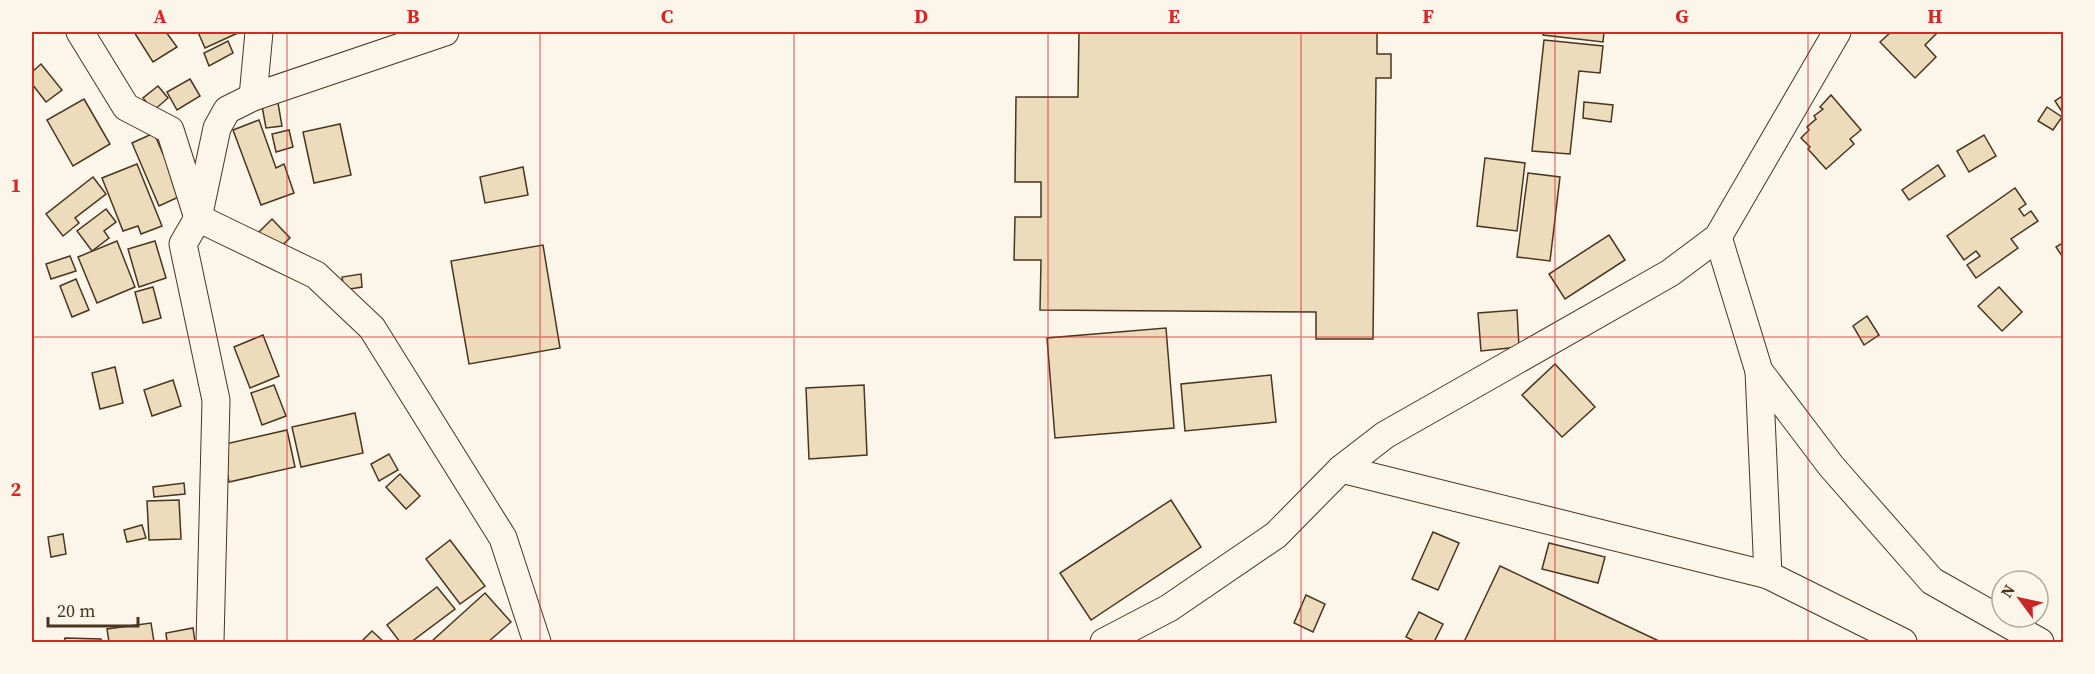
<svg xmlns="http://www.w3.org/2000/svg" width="2095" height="674" font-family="'Source Serif 4',serif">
	<rect width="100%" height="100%" fill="#fbf6e9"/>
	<!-- building -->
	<g fill="#ecdcbc" stroke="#4a3520" stroke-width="1.5">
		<path d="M134,32h32l11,15 -24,15z"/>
		<path d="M198,32h42l-35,16z"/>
		<path d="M1079,32h298v22h14v24h-15l-3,261h-57v-27l-276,-2 1,-50h-27l1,-43h26v-35h-26l1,-85h62z"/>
		<path d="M1543,32h61l-1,10 -60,-7z"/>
		<path d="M1891,32h47l-13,13 11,12 -21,21 -35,-36z"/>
		<path d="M1544,40l59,6 -3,27 -21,-2 -9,83 -38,-3z"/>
		<path d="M228,41l5,12 -24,13 -5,-13z"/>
		<path d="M41,64l21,26 -16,12 -14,-18v-12z"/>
		<path d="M190,79l10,17 -23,14 -10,-18z"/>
		<path d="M158,86l10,12 -15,13 -10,-13z"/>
		<path d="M1831,95l30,35 -11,9 4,5 -28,25 -18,-20 2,-2 -9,-9 8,-8 -2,-3 9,-8 -2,-3 9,-7 -3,-2z"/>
		<path d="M2064,95v20l-9,-14z"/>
		<path d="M84,99l26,45 -37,22 -26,-46z"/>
		<path d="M1584,102l29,3 -2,17 -28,-4z"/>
		<path d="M278,103l4,23 -16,2 -4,-22z"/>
		<path d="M2047,107l15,10 -9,13 -15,-9z"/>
		<path d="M259,120l17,48 8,-4 10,29 -33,12 -28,-75z"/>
		<path d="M340,124l11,51 -37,8 -11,-51z"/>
		<path d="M289,130l4,17 -17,5 -4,-18z"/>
		<path d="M154,133l9,21 8,-4 14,44 -26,12 -27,-63z"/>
		<path d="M1984,135l12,21 -27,16 -12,-21z"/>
		<path d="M1485,158l40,5 -8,68 -40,-5z"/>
		<path d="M137,164l25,62 -21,8 -3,-8 -15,5 -21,-53z"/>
		<path d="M1938,165l7,11 -36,24 -7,-10z"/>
		<path d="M523,167l5,28 -43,8 -5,-26z"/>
		<path d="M1528,173l32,4 -10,84 -33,-4z"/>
		<path d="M93,177l13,17 -31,24 4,5 -16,13 -17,-22z"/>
		<path d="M2015,188l11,16 -7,5 5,7 7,-5 7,10 -27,18 7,9 -42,30 -9,-13 13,-9 -4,-5 -12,9 -17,-24z"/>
		<path d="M106,209l10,13 -12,9 5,7 -17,13 -15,-20z"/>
		<path d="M272,219l18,19 -14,13 -18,-18z"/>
		<path d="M1609,235l16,25 -60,39 -16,-25z"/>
		<path d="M117,241l18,46 -38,16 -19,-46z"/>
		<path d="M155,241l11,37 -27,9 -11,-38z"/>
		<path d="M2064,242v17l-8,-12z"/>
		<path d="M543,245l17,103 -91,16 -18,-103z"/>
		<path d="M70,256l6,15 -25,8 -5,-15z"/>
		<path d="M361,274l1,13 -18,3 -2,-13z"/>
		<path d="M76,279l13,31 -17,7 -12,-31z"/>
		<path d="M153,287l8,31 -18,5 -8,-31z"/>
		<path d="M1999,287l23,25 -20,19 -24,-25z"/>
		<path d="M1517,310l2,37 -38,4 -3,-38z"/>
		<path d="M1867,316l12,19 -15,10 -11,-19z"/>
		<path d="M1166,328l8,100 -119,10 -8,-100z"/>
		<path d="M263,335l16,41 -29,12 -16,-41z"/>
		<path d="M1555,364l40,43 -33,30 -40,-42z"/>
		<path d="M115,367l8,36 -23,6 -8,-36z"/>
		<path d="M1271,375l5,47 -91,9 -4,-47z"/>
		<path d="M173,380l8,26 -29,10 -8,-26z"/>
		<path d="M274,385l12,31 -24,9 -11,-32z"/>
		<path d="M864,385l3,70 -58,4 -3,-71z"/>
		<path d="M355,413l8,40 -62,14 -9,-40z"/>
		<path d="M287,430l8,37 -66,15 -8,-37z"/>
		<path d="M389,454l9,16 -19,11 -8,-17z"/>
		<path d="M400,474l20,22 -14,13 -20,-22z"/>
		<path d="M184,483l1,11 -31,3 -1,-10z"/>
		<path d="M179,500l2,39 -32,1 -2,-39z"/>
		<path d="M1171,500l30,47 -110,73 -31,-47z"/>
		<path d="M142,525l4,13 -19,4 -3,-12z"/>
		<path d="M1433,532l26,11 -21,47 -26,-11z"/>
		<path d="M63,534l3,20 -15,3 -3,-20z"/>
		<path d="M450,540l35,46 -25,18 -34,-45z"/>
		<path d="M1549,543l56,14 -7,26 -56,-14z"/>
		<path d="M1500,566l161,76h-197z"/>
		<path d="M437,587l18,22 -44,33h-11l-13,-17z"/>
		<path d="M485,593l26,29 -23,20h-55l-1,-1z"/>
		<path d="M1306,595l19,9 -12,28 -19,-9z"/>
		<path d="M1419,612l24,12 -9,18h-18l-10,-5z"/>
		<path d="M151,623l3,19h-45l-2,-13z"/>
		<path d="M193,628l2,14h-28l-1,-9z"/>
		<path d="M372,631l12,11h-23z"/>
		<path d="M65,638l36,1v3h-37z"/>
	</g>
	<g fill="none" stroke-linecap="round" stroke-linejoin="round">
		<!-- minor casing -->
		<g stroke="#4a3520" stroke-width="29">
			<g id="minor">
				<path d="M80,32l46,75 44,23 28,88 118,57 56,53 131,210 34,104"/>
				<path d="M259,32l-6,65 192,-65"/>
				<path d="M1718,237l41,134 72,95 101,115 108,61"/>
				<path d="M1759,371l9,204"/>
				<path d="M1341,469l427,106 135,67"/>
				<path d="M210,642l6,-242 -33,-156 15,-26 19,-90 10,-18 26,-13"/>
				<path d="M1104,642l65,-34 107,-73 65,-66 44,-34 285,-162 48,-36 119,-205"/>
			</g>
		</g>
		<!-- minor -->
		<use href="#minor" stroke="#fbf6e9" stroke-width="27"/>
	</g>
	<!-- grid -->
	<path fill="none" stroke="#d62828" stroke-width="1.5" stroke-opacity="0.55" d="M287,32v610M540,32v610M794,32v610M1048,32v610M1301,32v610M1555,32v610M1808,32v610M32,337h2032"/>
	<!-- border -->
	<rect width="2095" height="674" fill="none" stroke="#fbf6e9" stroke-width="66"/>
	<!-- north arrow -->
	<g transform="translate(2020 599) rotate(303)"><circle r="28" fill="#fbf6e9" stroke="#b4a999" stroke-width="1.5"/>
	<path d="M0-4.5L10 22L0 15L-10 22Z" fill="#c62828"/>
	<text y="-9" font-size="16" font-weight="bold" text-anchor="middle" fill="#4a3520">N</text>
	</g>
	<!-- scale -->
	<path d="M48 617v9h90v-9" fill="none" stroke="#4a3520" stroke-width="3"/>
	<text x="57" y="617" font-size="18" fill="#4a3520" stroke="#fbf6e9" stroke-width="4.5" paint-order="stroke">20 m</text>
	<rect x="33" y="33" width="2029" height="608" fill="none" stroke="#d62828" stroke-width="2"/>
	<g font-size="20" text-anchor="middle" font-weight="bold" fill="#d62828">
		<text x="160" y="23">A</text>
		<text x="413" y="23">B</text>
		<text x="667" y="23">C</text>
		<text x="921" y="23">D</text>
		<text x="1174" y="23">E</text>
		<text x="1428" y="23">F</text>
		<text x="1682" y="23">G</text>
		<text x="1935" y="23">H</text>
		<text x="16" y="192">1</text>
		<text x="16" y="496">2</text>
	</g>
</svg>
